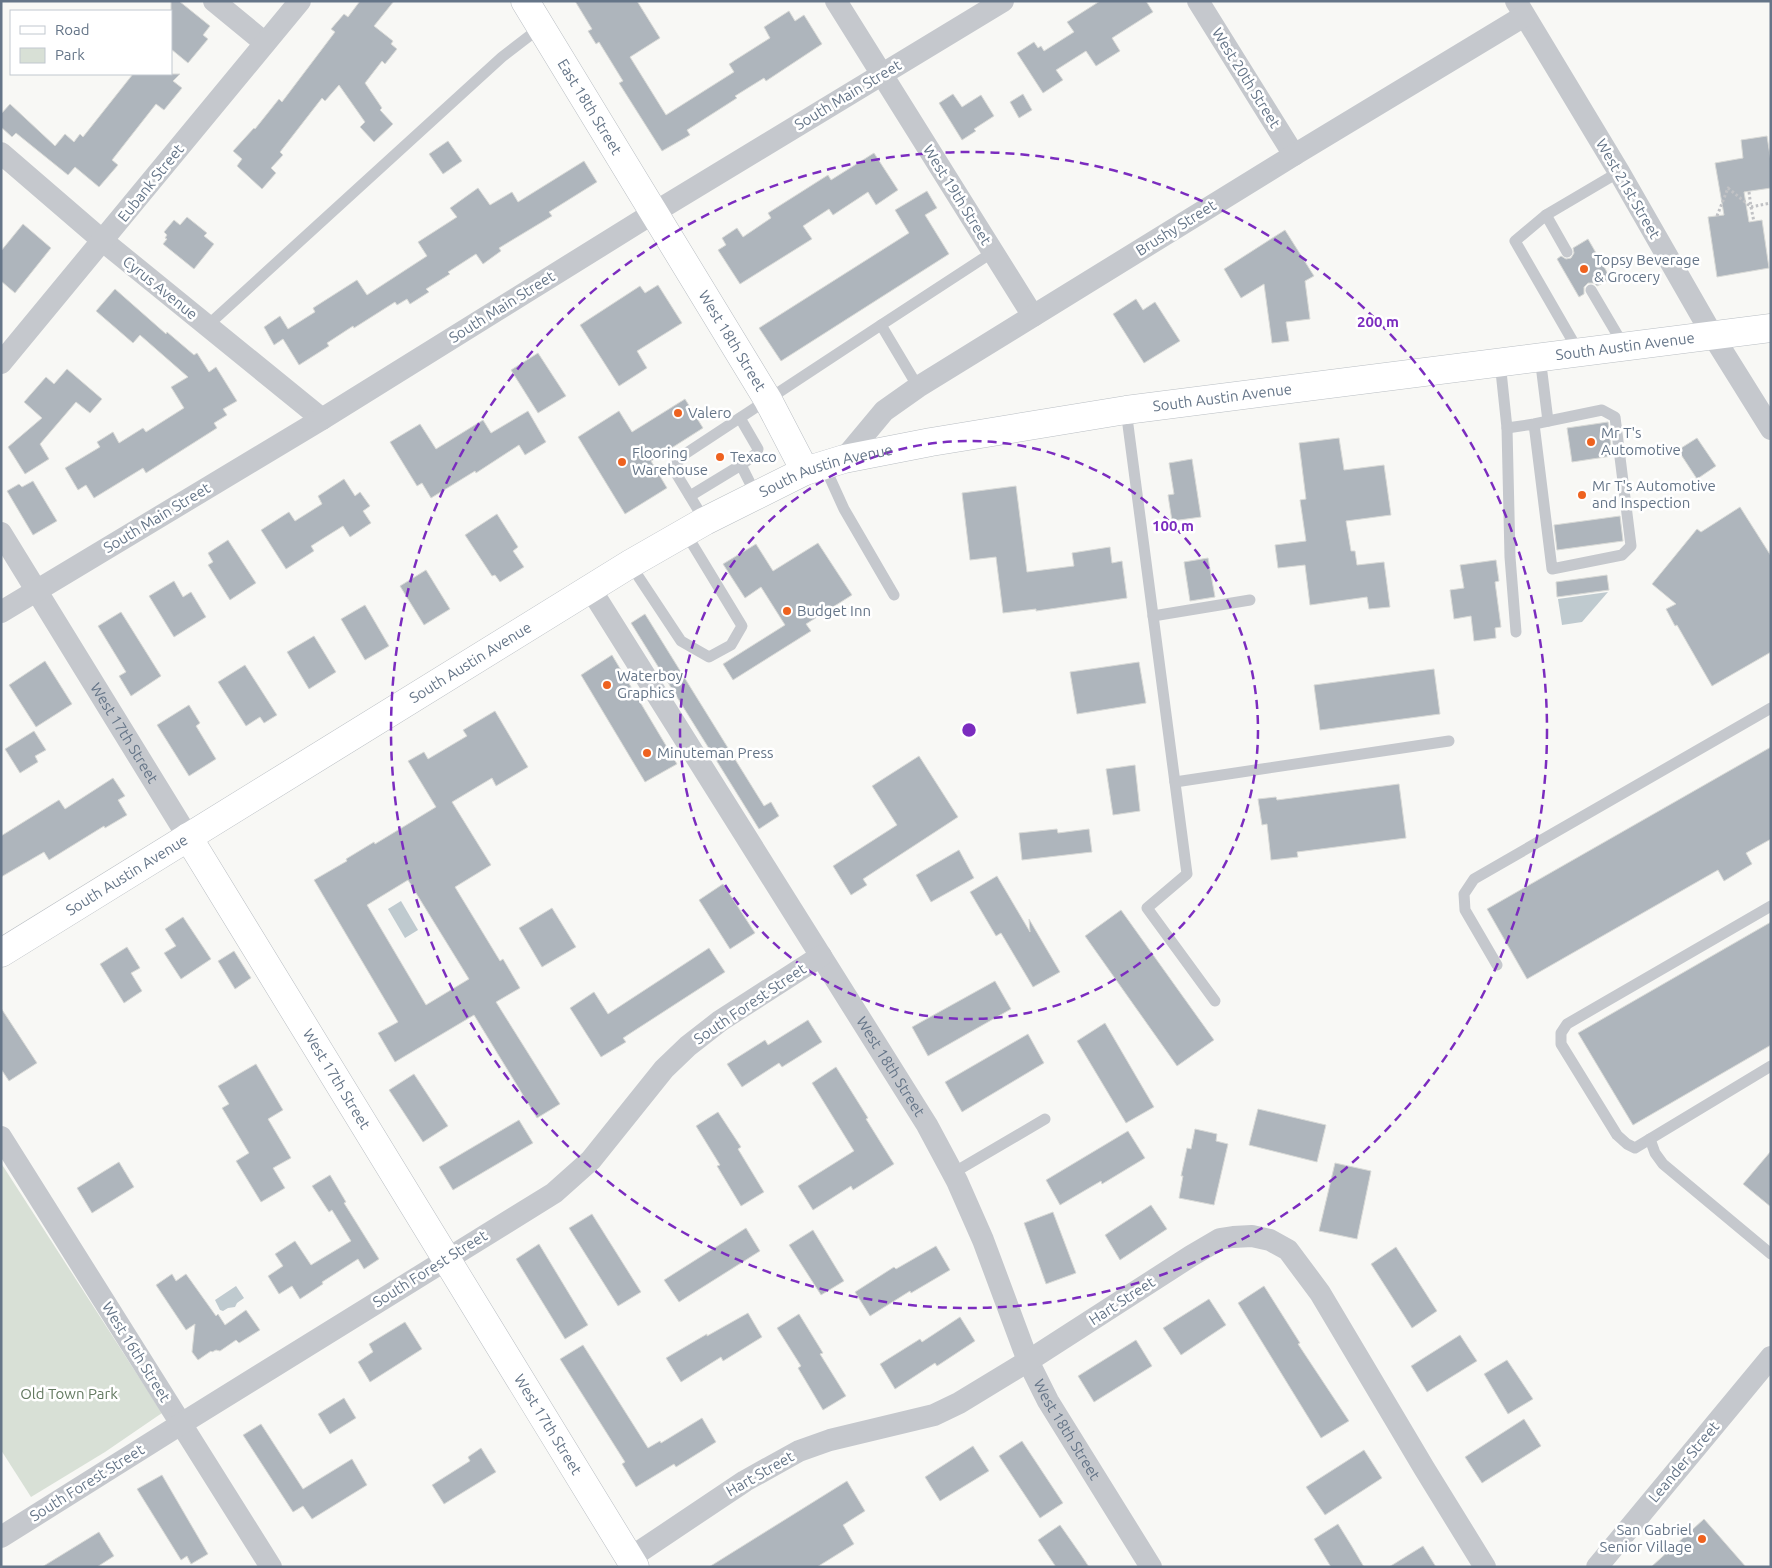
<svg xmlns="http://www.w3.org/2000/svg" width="1772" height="1568" font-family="Ubuntu,sans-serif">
	<rect width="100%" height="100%" fill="#f8f8f5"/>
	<!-- green -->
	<path fill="#d8e0d6" d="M1,1163l161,250 -57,39 -74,45 -30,-47z"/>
	<!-- water -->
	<g fill="#bfcacf">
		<path d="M1608,592l-26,30 -20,3 -4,-26z"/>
		<path d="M401,901l17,29 -13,8 -17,-29z"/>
		<path d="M236,1286l8,12 -7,5 -2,4 -7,1 -5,3 -3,-1 -5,-10z"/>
	</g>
	<!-- building -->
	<g fill="#aeb5bc" stroke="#d9dad7" fill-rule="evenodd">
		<path d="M171,1h8l31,25 -7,9 5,4 -20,24 -17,-14z"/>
		<path d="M360,1h34l-20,25 19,15 -2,3 6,5 -12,15 -3,-3 -17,22 17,25 -2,2 13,14 -19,18 -14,-15 5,-5 -26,-37 -14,16 -3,-3 -42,54 3,3 -12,13 5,5 -14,16 -25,-23 5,-7 -9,-8 21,-23 1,1 24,-30 3,3 53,-70 -4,-3 13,-15 4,3z"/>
		<path d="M575,1h62l23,37 -30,19 36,58 68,-43 -5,-8 41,-26 -6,-11 25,-16 6,10 9,-6 18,29 -56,37 -2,-3 -29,18 2,2 -50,32 3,5 -28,16 -43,-68 4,-2 -24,-39 -3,2 -8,-13 4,-2z"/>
		<path d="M1100,1h46l7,11 -41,26 8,13 -24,15 -10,-15 -30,19 7,10 -20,13 -26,-40 17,-11 4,6 3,-2 3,5 30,-19 -7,-10z"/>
		<path d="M133,74h47l-7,7 9,7 -18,22 -8,-6 -44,56 6,5 -19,22 -24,-20 -7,8 -52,-42 -4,4 -11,-10v-13l9,-10 45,42 10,-12 9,8 6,-8 3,3z"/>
		<path d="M953,94l9,13 19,-12 13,21 -20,13 2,2 -14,9 -23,-37z"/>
		<path d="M1023,94l9,16 -13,8 -9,-16z"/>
		<path d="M1767,136l4,26v26l-27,4 5,30 13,-2 7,48 -52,9 -9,-60 16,-2 -9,-52 28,-5 -2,-18z"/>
		<path d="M448,141l14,20 -19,13 -14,-20z"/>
		<path d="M874,153l24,37 -22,15 -8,-13 -35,23 -4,-6 -26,17 9,13 -72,45 -22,-34 8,-5 -4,-7 15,-10 6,9 28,-19 -3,-5 60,-38 3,5z"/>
		<path d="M584,161l13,21 -48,30 3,4 -53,32 2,3 -18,13 -7,-10 -28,18 2,2 -24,15 3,3 -19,12 -3,-5 -10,6 -2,-3 -41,26 -1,-2 -26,17 2,3 -30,19 -16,-26 -9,6 -10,-18 16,-11 8,13 27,-17 -2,-4 44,-28 10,15 60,-39 -9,-14 39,-25 -7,-9 28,-20 12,17 22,-13 6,10z"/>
		<path d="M927,191l10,17 -12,7 24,39 -168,107 -22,-33 150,-95 -14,-23z"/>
		<path d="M187,217l20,16 -3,3 10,8 -20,25 -31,-25 4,-5 -2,-1 2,-3 -3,-3 10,-12 6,5z"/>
		<path d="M23,224l28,24 -36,45 -14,-12v-30z"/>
		<path d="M1285,230l29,46 -9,5 5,38 -24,3 3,19 -17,2 -8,-59 -23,14 -17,-29z"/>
		<path d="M1588,239l23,40 -14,7 -3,-3h-6l-4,4v7l-5,3 -22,-38 4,-3 5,3 5,-1 3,-5 -1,-5z"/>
		<path d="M658,285l24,38 -45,28 10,17 -28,18 -39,-61 60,-39 5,7z"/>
		<path d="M115,289l51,45 1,-2 27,23 3,-2 12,19 7,-5 21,34 -14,8 4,6 -13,8 3,5 -71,45 -3,-5 -49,30 -8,-13 -8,5 -13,-22 35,-21 -3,-5 16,-10 6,11 24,-15 3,4 38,-24 -13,-21 17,-10 -48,-42 -7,8 -37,-32z"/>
		<path d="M1136,299l7,11 12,-8 25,39 -36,22 -31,-49z"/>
		<path d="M538,353l28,43 -28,17 -27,-43z"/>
		<path d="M67,369l35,30 -12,14 -14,-11 -36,42 9,15 -24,15 -17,-27 34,-29 -18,-16 22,-25 8,7z"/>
		<path d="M685,399l18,29 -52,33 16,27 -42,26 -47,-77 41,-26 13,21z"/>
		<path d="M528,411l18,31 -21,13 -6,-10 -43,28 -1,-2 -44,27 -9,-15 -5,3 -27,-44 30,-18 16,25 47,-29 8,13z"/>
		<path d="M1608,422l4,34 -40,6 -5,-34z"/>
		<path d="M1339,438l5,32 40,-5 7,50 -45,6 5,30h4l2,14 27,-3 6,45 -21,2 -2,-12 -57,8 -5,-40 -27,3 -3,-23 31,-4 -6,-41 6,-1 -7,-56z"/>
		<path d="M1697,438l19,28 -19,13 -19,-29z"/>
		<path d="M1192,459l9,58 -29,4 -4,-26 6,-1 -5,-31z"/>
		<path d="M344,479l11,17 5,-4 10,14 -7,5 8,12 -21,14 -7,-11 -32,20 3,5 -28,18 -25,-39 28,-18 6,9 27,-17 -4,-8z"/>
		<path d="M33,481l24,40 -24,14 -26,-44 12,-7 3,3z"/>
		<path d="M1016,486l11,86 47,-6 -2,-13 38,-6 2,16 10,-2 5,37 -91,13v-2l-33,4 -7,-56 -26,3 -8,-67z"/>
		<path d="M1740,507l31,49v96l-59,34 -35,-61 -2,1 -9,-17 10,-5 -24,-20 45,-55 4,3z"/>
		<path d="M497,514l21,33 -5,4 11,16 -24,15 -5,-7 -3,1 -27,-41z"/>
		<path d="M1620,516l3,25 -66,9 -3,-25z"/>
		<path d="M228,540l28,43 -26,17 -22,-35 5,-3 -5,-9z"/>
		<path d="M818,543l34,52 -46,29 5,7 -78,49 -10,-16 62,-39 -24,-38 -16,11 -22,-34 33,-20 17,27z"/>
		<path d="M1208,558l7,39 -25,4 -6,-39z"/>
		<path d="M1496,560l3,21 -4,1 6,45 -6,1 1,10 -22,3 -3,-25 -17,3 -4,-29 14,-2 -4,-23z"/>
		<path d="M426,570l24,39 -26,16 -24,-39z"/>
		<path d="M1607,575l2,15 -52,7 -1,-15z"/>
		<path d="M174,581l9,16 8,-5 15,25 -32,20 -25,-41z"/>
		<path d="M365,605l24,41 -24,14 -24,-41z"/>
		<path d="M121,612l40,64 -30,20 -12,-20 7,-4 -28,-46z"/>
		<path d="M645,614l119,192 7,-4 8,14 -20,13 -128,-206z"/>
		<path d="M314,636l22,36 -27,17 -22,-37z"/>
		<path d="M612,655l65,109 -32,18 -64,-107z"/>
		<path d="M45,661l27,43 -36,23 -27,-42z"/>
		<path d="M1139,662l7,41 -69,11 -7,-42z"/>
		<path d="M245,665l32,50 -13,8 -4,-6 -14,9 -28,-44z"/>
		<path d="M1434,669l6,45 -120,16 -6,-45z"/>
		<path d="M189,705l11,18 -4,3 20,33 -27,17 -32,-51z"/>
		<path d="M495,711l33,56 -32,19 -4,-8 -40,24 39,63 -36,22 45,74 3,-2 17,29 -24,14 64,102 -23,14 -63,-103 -79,47 -17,-29 20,-11 -84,-142 33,-19 -1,-2 28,-17 1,2 61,-37 -28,-46 16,-9 4,7 39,-23 -4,-6zM408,880l61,99 -43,26 -59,-100z"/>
		<path d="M34,731l12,19 -11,6 3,6 -18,11 -15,-24z"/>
		<path d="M1771,747v92l-25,14 6,11 -28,17 -6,-11 -191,109 -40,-70z"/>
		<path d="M919,756l39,61 -95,62 4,6 -16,10 -18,-29 64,-41 -25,-39z"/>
		<path d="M1135,765l5,46 -27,4 -7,-46z"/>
		<path d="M113,778l12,18 -7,4 9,15 -22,13 -1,-2 -55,34 -5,-8 -43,25v-41l58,-36 6,9z"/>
		<path d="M1399,784l7,54 -109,14 1,5 -27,3 -4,-36 -5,1 -4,-26 18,-2 1,3z"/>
		<path d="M1057,829l1,4 31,-4 3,23 -70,8 -3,-27z"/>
		<path d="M959,850l15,28 -43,24 -15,-27z"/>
		<path d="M997,876l33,56 -1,-13 31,53 -27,15 -32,-54 -5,3 -26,-44z"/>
		<path d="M723,884l32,49 -25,16 -31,-49z"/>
		<path d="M552,908l24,39 -34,20 -23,-39z"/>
		<path d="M1121,910l93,130 -37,26 -92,-130z"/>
		<path d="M183,917l28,42 -30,20 -17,-26 12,-7 -11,-17z"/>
		<path d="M1771,922v123l-138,80 -55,-92z"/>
		<path d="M127,947l13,21 -9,5 11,18 -18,12 -24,-39z"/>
		<path d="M709,948l16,24 -102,66 3,4 -25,15 -31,-49 24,-16 14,22z"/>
		<path d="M234,951l17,27 -16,11 -17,-28z"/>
		<path d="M995,981l16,28 -83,47 -16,-29z"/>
		<path d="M1,1008l36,55 -28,18 -8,-12z"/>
		<path d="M808,1020l14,22 -40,25 -3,-4 -37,24 -15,-23 38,-24 3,5z"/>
		<path d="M1105,1023l49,84 -28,16 -49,-82z"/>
		<path d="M1028,1034l16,29 -82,49 -17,-30z"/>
		<path d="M256,1064l27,46 -15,9 23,39 -18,10 12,20 -24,14 -25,-41 13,-8 -27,-45 7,-4 -11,-18z"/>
		<path d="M836,1067l32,51 -2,1 28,45 -41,26 -2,-4 -38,24 -15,-24 56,-35 -42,-68z"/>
		<path d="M414,1074l34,52 -25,16 -34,-52z"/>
		<path d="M1258,1109l68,16 -9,37 -68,-17z"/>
		<path d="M718,1112l23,35 -3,2 26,43 -23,14 -24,-40 3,-1 -24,-39z"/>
		<path d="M519,1120l14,23 -80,47 -14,-23z"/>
		<path d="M1195,1129l22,5 -1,7 12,3 -14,61 -35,-7 4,-22h-2l6,-28 4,1z"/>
		<path d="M1128,1131l17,27 -43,26 -1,-3 -41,24 -14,-25z"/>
		<path d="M1771,1151v56l-28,-23z"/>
		<path d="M119,1162l15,25 -42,26 -15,-25z"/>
		<path d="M1335,1163l36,8 -14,68 -38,-8z"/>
		<path d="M330,1175l16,27 -2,1 35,56 -15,10 -6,-10 -36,23 1,2 -23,15 -8,-13 -13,8 -11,-18 15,-10 -8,-12 20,-13 16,24 40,-24 -19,-31 -3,2 -17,-26z"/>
		<path d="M1151,1205l16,24 -47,31 -15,-25z"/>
		<path d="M1053,1212l23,61 -30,11 -22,-61z"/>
		<path d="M592,1214l49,78 -23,14 -49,-78z"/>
		<path d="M746,1228l14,23 -81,51 -15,-22z"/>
		<path d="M813,1230l31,51 -23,14 -32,-50z"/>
		<path d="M539,1244l49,81 -23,14 -49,-80z"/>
		<path d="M936,1246l14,24 -39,23 -1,-2 -40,25 -15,-24 39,-25 2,2z"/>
		<path d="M1396,1247l41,64 -25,17 -41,-64z"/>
		<path d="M172,1274l4,7 10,-7 30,42 2,-2 7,11 21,-15 14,20 -21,13 -3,-3 -16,11 -4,-1 -4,2 -1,-1 -13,9 -6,-8 3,-28 -9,6 -30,-45z"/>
		<path d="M1264,1286l36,57 -2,1 51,77 -28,17 -83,-135z"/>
		<path d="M1209,1299l17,26 -45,30 -18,-27z"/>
		<path d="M748,1313l14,24 -39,24 -2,-4 -40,25 -15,-24 41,-24v2z"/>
		<path d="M799,1314l24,39 -3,1 26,42 -23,14 -25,-42 3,-2 -24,-38z"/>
		<path d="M960,1317l15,24 -38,25 -2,-3 -40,26 -15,-25 40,-25 2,3z"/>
		<path d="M405,1322l17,27 -52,33 -12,-20 15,-10 -4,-8z"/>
		<path d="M1460,1335l17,26 -50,31 -16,-26z"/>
		<path d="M1136,1340l16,26 -58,36 -16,-26z"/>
		<path d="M583,1345l65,103 12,-7 1,2 41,-25 14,24 -40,25 -2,-3 -38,23 -14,-23 3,-2 -65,-103z"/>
		<path d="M1507,1360l26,39 -25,15 -24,-40z"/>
		<path d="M344,1398l12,20 -26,16 -12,-20z"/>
		<path d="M1524,1419l17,27 -59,37 -17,-26z"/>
		<path d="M261,1424l42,65 49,-30 15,26 -55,34 -9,-13 -10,6 -50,-77z"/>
		<path d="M1022,1441l41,62 -23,15 -41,-62z"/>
		<path d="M973,1446l16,25 -49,30 -15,-24z"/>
		<path d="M481,1448l15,24 -52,32 -12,-19 38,-24 -2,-4z"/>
		<path d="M1364,1450l18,28 -57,37 -19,-28z"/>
		<path d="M162,1475l46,79 -17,10 -4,-8 -6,4 -44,-71z"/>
		<path d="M847,1481l18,30 -22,14 11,19 -37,23h-108z"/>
		<path d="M1704,1519l42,48h-95z"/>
		<path d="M1338,1524l13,21 13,22h-33l-17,-28z"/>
		<path d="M1060,1525l21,30 8,12h-33l-18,-27z"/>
		<path d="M99,1532l15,24 -17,11h-55z"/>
		<path d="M1423,1546l13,21h-47z"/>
	</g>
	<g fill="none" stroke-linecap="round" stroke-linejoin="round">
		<!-- secondary casing -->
		<g stroke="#b9bec3" stroke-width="29">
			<g id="secondary">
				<path id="s3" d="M525,1l243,399 37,71"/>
				<path id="s4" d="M188,837l447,730"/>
				<path id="s5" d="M1,953l629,-389 75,-43 100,-50 39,-12 87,-17 195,-32 645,-82"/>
			</g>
		</g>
		<!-- path -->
		<g stroke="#c1c2c5" stroke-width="3" stroke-dasharray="2.5 2.5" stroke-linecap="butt">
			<path d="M1749,192l2,15 20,-4"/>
			<path d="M1717,216l11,-28 23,19 3,15"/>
		</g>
		<!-- lane -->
		<g stroke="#c5c8cd" stroke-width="11">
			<path d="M1546,215l73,-43"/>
			<path d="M1567,252l-21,-37 -31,26 64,111"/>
			<path d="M1591,290l33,56"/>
			<path d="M207,326l295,-269 39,-30"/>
			<path d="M1540,357l8,64"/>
			<path d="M1500,362l7,66 3,129 6,75"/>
			<path d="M918,387l-37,-62 112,-73"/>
			<path d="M1126,410l61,464 -40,34 68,93"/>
			<path d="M740,418l18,31 -1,4 -16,12"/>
			<path d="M1507,428l27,-4 68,-14 13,7 16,129 -9,9 -70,14 -18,-145"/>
			<path d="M824,465l20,44 50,86"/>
			<path d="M690,496l51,-31 15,30"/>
			<path d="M705,521l-28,-46v-13l8,-8 196,-129"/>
			<path d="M630,564l51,77 28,16 22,-12 11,-19 -57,-94"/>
			<path d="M1153,616l97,-16"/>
			<path d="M1175,782l274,-41"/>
			<path d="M1771,906l-204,118 -6,9v11l56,91 10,9 8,4 136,-82"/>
			<path d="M1497,965l-32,-55 -1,-16 10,-15 297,-171"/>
			<path d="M1650,1139l5,14 8,11 108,90"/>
			<path d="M953,1173l92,-54"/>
		</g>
		<!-- street -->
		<g stroke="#c5c8cd" stroke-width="22">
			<path d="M214,1l51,42"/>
			<path d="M836,1l197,315"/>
			<path d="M1198,1l96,154"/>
			<path d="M1516,1l103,171 94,164 58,93"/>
			<path d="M1,153l102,88 219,178"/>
			<path d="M1,363l299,-362"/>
			<path d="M844,459l40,-48 34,-24 376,-232 230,-139"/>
			<path id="s1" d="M1,533l187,304"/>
			<path id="s2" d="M590,588l337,537 30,56 26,59 45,121 20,40 103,166"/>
			<path d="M1,612l321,-193 333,-207 348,-211"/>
			<path d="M1,1137l270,430"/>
			<path d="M1,1537l180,-113 373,-231 37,-33 73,-91 24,-23 32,-25 101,-65"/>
			<path d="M630,1558l115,-77 54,-30 31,-11 104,-25 25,-12 69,-42 163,-105 29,-17 13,-2 19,-1 18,4 18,10 32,43 104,175 61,99"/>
			<path d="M1597,1567l174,-210"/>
		</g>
		<!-- secondary -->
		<use href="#secondary" stroke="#fff" stroke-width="28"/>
	</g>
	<!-- distance rings -->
	<g fill="none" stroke="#7b2cbf" stroke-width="2.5" stroke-dasharray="9 6">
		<circle cx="969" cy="730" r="289"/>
		<circle cx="969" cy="730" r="578"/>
	</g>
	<!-- markers -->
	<g fill="#ee621f" stroke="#fff" stroke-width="2">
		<circle cx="1584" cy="269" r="5"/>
		<circle cx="678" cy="413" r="5"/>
		<circle cx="1591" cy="442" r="5"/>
		<circle cx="720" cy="457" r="5"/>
		<circle cx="622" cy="462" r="5"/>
		<circle cx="1582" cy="495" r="5"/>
		<circle cx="787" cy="611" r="5"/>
		<circle cx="607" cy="685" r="5"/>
		<circle cx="647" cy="753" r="5"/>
		<circle cx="1702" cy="1539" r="5"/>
	</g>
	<g text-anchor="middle" stroke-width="5" stroke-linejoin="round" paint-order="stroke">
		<!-- street labels -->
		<g font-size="15" fill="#657588" stroke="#fff">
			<text transform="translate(1246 78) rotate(58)" y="5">West 20th Street</text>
			<text transform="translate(848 95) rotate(-31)" y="5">South Main Street</text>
			<text dy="5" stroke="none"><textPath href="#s3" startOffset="124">East 18th Street</textPath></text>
			<text transform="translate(151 183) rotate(-51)" y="5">Eubank Street</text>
			<text transform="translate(1628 189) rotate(60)" y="5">West 21st Street</text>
			<text transform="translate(957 195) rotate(58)" y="5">West 19th Street</text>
			<text transform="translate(1176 228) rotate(-32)" y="5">Brushy Street</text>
			<text transform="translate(160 288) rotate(39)" y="5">Cyrus Avenue</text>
			<text transform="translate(502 307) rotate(-32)" y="5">South Main Street</text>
			<text dy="5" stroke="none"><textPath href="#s3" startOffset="398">West 18th Street</textPath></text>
			<text dy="5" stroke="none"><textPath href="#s5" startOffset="1768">South Austin Avenue</textPath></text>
			<text dy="5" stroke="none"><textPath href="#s5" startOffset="1362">South Austin Avenue</textPath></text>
			<text dy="5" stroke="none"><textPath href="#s5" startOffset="958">South Austin Avenue</textPath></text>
			<text transform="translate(157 518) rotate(-31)" y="5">South Main Street</text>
			<text dy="5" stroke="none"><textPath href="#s5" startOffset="552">South Austin Avenue</textPath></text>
			<text dy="5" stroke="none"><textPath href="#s1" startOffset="235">West 17th Street</textPath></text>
			<text dy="5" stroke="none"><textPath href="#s5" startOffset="148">South Austin Avenue</textPath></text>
			<text transform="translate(750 1004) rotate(-34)" y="5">South Forest Street</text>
			<text dy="5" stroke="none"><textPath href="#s2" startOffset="565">West 18th Street</textPath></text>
			<text dy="5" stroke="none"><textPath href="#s4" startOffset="284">West 17th Street</textPath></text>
			<text transform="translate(430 1269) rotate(-32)" y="5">South Forest Street</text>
			<text transform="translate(1122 1301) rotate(-33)" y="5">Hart Street</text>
			<text transform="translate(136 1352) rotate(58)" y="5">West 16th Street</text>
			<text dy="5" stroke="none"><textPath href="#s4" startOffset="689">West 17th Street</textPath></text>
			<text dy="5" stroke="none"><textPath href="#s2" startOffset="970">West 18th Street</textPath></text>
			<text transform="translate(1684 1462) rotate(-50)" y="5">Leander Street</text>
			<text transform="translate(760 1474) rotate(-30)" y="5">Hart Street</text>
			<text transform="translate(87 1483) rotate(-32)" y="5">South Forest Street</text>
		</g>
		<!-- poi labels -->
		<g font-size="15" fill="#657588" stroke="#fff" text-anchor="start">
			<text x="1594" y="265">Topsy Beverage<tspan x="1594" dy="17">&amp; Grocery</tspan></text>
			<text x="688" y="418">Valero</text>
			<text x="1601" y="438">Mr T's<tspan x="1601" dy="17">Automotive</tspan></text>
			<text x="632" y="458">Flooring<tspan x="632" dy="17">Warehouse</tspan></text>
			<text x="730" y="462">Texaco</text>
			<text x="1592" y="491">Mr T's Automotive<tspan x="1592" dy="17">and Inspection</tspan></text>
			<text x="797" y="616">Budget Inn</text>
			<text x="617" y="681">Waterboy<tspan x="617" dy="17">Graphics</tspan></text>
			<text x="657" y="758">Minuteman Press</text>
			<text x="1692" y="1535" text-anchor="end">San Gabriel<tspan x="1692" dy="17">Senior Village</tspan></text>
		</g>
		<!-- park labels -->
		<g font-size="15" fill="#637960" stroke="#fff">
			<text x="69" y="1399">Old Town Park</text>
		</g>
	</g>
	<circle cx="969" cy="730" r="8" fill="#7b2cbf" stroke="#fff" stroke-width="2.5"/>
	<g font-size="15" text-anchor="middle" font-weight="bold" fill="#7b2cbf" stroke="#fff" stroke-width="5" stroke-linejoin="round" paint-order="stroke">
		<text x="1378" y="327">200 m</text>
		<text x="1173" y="531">100 m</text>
	</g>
	<!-- border -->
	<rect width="1772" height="1568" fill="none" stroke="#657588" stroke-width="5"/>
	<!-- legend -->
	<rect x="10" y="10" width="162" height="65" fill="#ffffff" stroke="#c1c8cf"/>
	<rect x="20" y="26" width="25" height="8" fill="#ffffff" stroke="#c1c8cf"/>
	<text x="55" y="35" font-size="15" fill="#657588">Road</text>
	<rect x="20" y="48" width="25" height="15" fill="#d8e0d6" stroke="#c1c8cf"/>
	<text x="55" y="60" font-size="15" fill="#657588">Park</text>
</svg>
